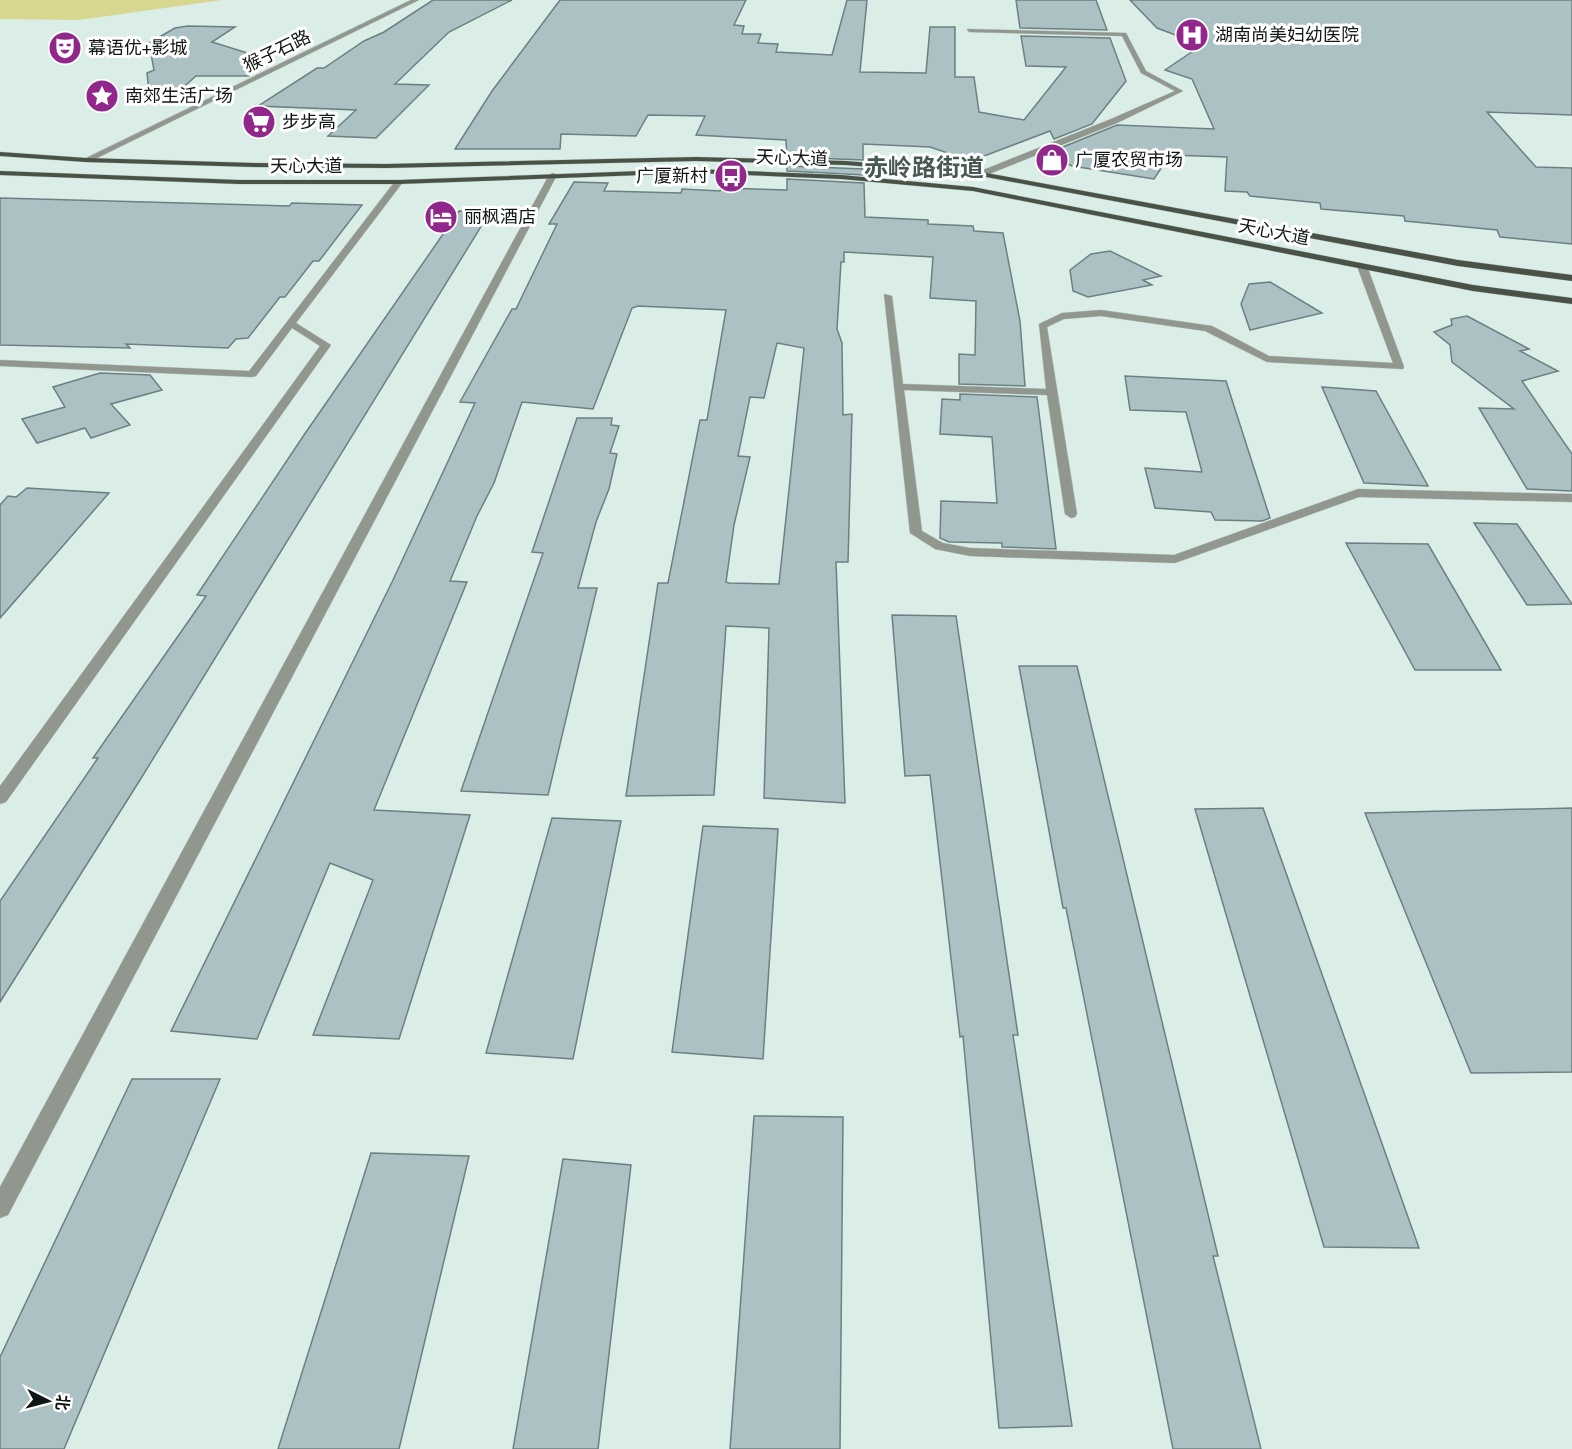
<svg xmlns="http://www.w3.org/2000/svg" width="1572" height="1449" font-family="Karla,'Noto Sans SC',sans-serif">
	<rect width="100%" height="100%" fill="#daeee7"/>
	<!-- green -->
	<path fill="#d8d78f" d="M0,0h222l-143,20 -79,-1z"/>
	<!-- building -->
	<g fill="#acc1c3" stroke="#6c8082" stroke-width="1.5" fill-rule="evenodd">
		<path d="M433,0h79l-63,32 -54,52 34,1 -53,53 -48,-2 28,-26 -98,-4 59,-38h7l40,-27 20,-9z"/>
		<path d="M560,0h186l-12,25 10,1 -2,8h19l-3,9 20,1 -2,8 56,3 15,-55h20l-7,72 66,1 4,-46h25v50h19l5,35 45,8 42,-53 -40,-1 -5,-30 89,2 16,43 -34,43 -38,15 -4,-8 -79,30 -41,-14 -67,-3v16l-76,-3 -1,-17 -90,-5 9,-19 -57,-1 -12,21 -75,-2 -1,15h-105l37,-58z"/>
		<path d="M1016,0h80l11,30 -87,-2z"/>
		<path d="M1130,0h442v115l-85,-3 49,55 36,1v76l-72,-7 -3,-7 -92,-9 -1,-5 -83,-7 -1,-6 -70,-7 -3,-4 -22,-1 2,-34 -57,-2 -16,24 -82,-13 -8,-4 -6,-13 59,-24 97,4 -22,-50 -27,-9 37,-25 -45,-17z"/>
		<path d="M188,26l47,1 -23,15 42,13 -5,21h-53l-17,15 -29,10 -3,-28 7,-3 -5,-27 26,-15z"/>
		<path d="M787,166l77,3v6l-77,-4z"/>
		<path d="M787,179l77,4 1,34 63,3v4l45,2 1,5 29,2 17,88 5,65 -66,-2v-30l16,1 1,-54 -46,-3 3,-41 -89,-5v10h-3l-4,67 5,14 1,72 9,-1 -4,148h-12l9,241 -81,-5 5,-170 -43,-2 -12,169 -88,1 32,-213h10l32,-163h7l19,-110 -88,-4 -6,2 -39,101 -71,-7 -28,81 -17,33 -27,65 17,1 -93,228 96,5 -71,224 -86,-4 60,-155 -43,-17 -73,176 -86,-8 222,-451 82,-177 -15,-1 52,-93h4l41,-85h-8l25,-42 34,1 -4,8 77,2 1,-4 38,2 1,-3 66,2zM777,343l27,5 -25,236 -50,-1 -3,-1 8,-57 16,-68 -12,-1 12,-59 14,1z"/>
		<path d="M0,198l289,8 3,-3 70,2 -43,56h-6l-28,36h-5l-32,41 -12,1 -8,9 -102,-4 4,4 -130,-3z"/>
		<path d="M459,211l31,1 -350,568 -140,222v-101l98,-143h-5l113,-162 -9,-1 107,-160z"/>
		<path d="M1110,251l51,25 -18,4 9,5 -64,12 -15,-6 -3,-21 21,-16z"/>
		<path d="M1270,282l52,31 -72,17 -9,-26 8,-20z"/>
		<path d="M1467,316l62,33 -9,2 38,20 -36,10 50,73v37l-45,-2 -48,-81 35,1 -62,-47 -2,-17 -16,-13 18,-7 -1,-6z"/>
		<path d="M100,373l50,2 12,15 -51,14 19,21 -39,13 -6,-10 -48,15 -15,-24 43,-12 -12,-20z"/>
		<path d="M1125,376l101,5 44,137 -8,3 -47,-1 -4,-8 -56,-4 -10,-40 57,4 -16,-60 -56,-2z"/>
		<path d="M1322,387l54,4 52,95 -64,-3z"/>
		<path d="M960,394l77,3 19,152 -54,-2v-4l-53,-1 -9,-4 1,-37 56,2 -5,-66 -52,-3 2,-35 18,1z"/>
		<path d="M577,418h35l-1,7 8,1 -9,27 7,1 -8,35 -13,33 -18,66h19l-49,207 -87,-4 82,-238 -11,-1z"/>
		<path d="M27,488l82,5 -109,125v-113l8,-9 8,1z"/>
		<path d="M1474,523l43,1 55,80 -45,1z"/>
		<path d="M1346,543l82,1 73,126h-86z"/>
		<path d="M892,615l64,1 62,419h-5l59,391 -73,2 -36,-392 -3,1 -30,-262 -25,1z"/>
		<path d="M1019,666h58l141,590h-5l48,193h-88l-107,-541h-3z"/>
		<path d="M1263,808l156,440 -95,-1 -129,-438z"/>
		<path d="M1572,808v264l-101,1 -106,-260z"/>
		<path d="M552,818l69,3 -48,238 -87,-6z"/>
		<path d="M703,826l75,3 -15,230 -91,-7z"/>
		<path d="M132,1079h88l-156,370h-64v-92z"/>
		<path d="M754,1116l89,1 -3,332h-110z"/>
		<path d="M371,1153l98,3 -70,293h-121z"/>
		<path d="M563,1159l68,6 -33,284h-85z"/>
	</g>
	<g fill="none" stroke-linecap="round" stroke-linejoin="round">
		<!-- minor casing -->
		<g stroke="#bacbc5" stroke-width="1">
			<g id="minor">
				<path d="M411,0h8l-330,162 -7,-2z"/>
				<path d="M967,29l159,4 20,38 37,20 -66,32 -133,53h-6v-4l133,-53 64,-28 -34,-18 -19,-37 -153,-4z"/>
				<path d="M553,173l4,2 -549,1040 -8,3v-31l549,-1012z"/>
				<path d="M396,180l7,2 -107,141 35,22 -325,457 -6,2v-18l320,-440 -28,-18 -36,48 -4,1 -252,-11v-6l249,11z"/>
				<path d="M1359,264l8,2 37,101 -1,2 -136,-7 -62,-31 -104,-15 -37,3 -17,8 30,187 -2,3 -4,1 -6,-4 -18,-119 -143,-5 18,141 21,12 27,5 204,7 184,-66 214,5v8l-213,-5 -184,66 -205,-7 -35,-7 -25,-16 -26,-239 8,2 11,88 143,5 -7,-65 23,-11 39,-3 111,16 57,30 124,7 -36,-97z"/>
			</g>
		</g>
		<!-- primary casing -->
		<g stroke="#bacbc5" stroke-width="1">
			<g id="primary">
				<path d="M0,152l86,6 168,5 132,1 310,-7 150,4 135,11 477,88 114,15v6l-114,-15 -477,-90 -135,-11 -150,-4 -310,7 -132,-1 -168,-5 -86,-6z"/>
				<path d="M695,169l146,6 132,12 500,98 99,13v6l-99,-13 -500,-100 -132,-12 -146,-6 -296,11h-160l-239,-9v-4l239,9h160z"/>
			</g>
		</g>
		<!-- minor -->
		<use href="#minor" fill="#91968f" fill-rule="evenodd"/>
		<!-- primary -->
		<use href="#primary" fill="#4a5248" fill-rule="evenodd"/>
	</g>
	<!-- icons -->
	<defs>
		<g id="hospital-disc" transform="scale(1.725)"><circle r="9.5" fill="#92278b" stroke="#fff"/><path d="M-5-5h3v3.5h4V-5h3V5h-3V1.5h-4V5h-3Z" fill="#fff"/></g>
		<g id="theatre-disc" transform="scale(1.725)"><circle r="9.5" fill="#92278b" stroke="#fff"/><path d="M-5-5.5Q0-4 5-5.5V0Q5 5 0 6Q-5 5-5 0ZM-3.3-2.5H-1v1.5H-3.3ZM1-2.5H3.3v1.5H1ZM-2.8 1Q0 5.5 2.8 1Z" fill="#fff"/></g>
		<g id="sight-disc" transform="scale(1.725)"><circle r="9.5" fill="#92278b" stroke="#fff"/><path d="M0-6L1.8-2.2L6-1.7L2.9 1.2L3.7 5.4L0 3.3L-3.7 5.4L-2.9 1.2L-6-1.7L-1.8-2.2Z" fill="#fff"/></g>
		<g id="supermarket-disc" transform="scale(1.725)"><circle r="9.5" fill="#92278b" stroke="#fff"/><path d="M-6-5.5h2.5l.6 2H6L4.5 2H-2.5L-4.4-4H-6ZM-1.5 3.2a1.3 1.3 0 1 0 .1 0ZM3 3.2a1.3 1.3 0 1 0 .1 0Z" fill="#fff"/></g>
		<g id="shop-disc" transform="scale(1.725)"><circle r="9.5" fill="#92278b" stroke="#fff"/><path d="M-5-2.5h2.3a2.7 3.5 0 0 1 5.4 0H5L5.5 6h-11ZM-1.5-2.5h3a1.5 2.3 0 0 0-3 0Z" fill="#fff"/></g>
		<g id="bus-disc" transform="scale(1.725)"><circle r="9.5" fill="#92278b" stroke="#fff"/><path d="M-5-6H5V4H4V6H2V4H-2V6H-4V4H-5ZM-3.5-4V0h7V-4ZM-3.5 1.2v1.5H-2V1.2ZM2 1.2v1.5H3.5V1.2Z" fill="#fff"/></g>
		<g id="hotel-disc" transform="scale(1.725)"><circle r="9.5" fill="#92278b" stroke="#fff"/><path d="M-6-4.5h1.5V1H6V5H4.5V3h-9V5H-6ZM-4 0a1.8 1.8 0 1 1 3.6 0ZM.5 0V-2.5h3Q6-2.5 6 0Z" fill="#fff"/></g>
	</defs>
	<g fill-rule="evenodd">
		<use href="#hospital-disc" x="1192" y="35"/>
		<use href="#theatre-disc" x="65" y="48"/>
		<use href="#sight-disc" x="102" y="96"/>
		<use href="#supermarket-disc" x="259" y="122"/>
		<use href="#shop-disc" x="1052" y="160"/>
		<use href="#bus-disc" x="731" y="176"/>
		<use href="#hotel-disc" x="441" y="217"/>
	</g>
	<g text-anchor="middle" stroke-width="6" stroke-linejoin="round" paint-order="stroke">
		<!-- far-poi labels -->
		<g font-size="18" fill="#101614" stroke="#fff" text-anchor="start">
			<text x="1215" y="41">湖南尚美妇幼医院</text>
			<text x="88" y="54">幕语优+影城</text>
			<text x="125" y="102">南郊生活广场</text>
			<text x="282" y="128">步步高</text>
			<text x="1075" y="166">广厦农贸市场</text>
			<text x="708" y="182" text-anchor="end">广厦新村</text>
			<text x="464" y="223">丽枫酒店</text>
		</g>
		<!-- far-street labels -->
		<g font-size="18" fill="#101614" stroke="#fff">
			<text transform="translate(277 51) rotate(-26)" y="6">猴子石路</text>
			<text transform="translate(792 158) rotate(2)" y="6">天心大道</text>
			<text x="306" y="172">天心大道</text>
			<text transform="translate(1274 232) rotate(11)" y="6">天心大道</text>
		</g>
		<!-- far-district labels -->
		<g font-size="24" font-weight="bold" fill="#485953" stroke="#fff">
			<text x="924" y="176">赤岭路街道</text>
		</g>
	</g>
	<!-- north arrow -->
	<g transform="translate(48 1401) rotate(96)" stroke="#ffffff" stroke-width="4.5" paint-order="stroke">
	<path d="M0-4.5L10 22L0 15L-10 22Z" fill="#101614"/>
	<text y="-9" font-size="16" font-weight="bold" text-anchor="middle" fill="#101614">北</text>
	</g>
</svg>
